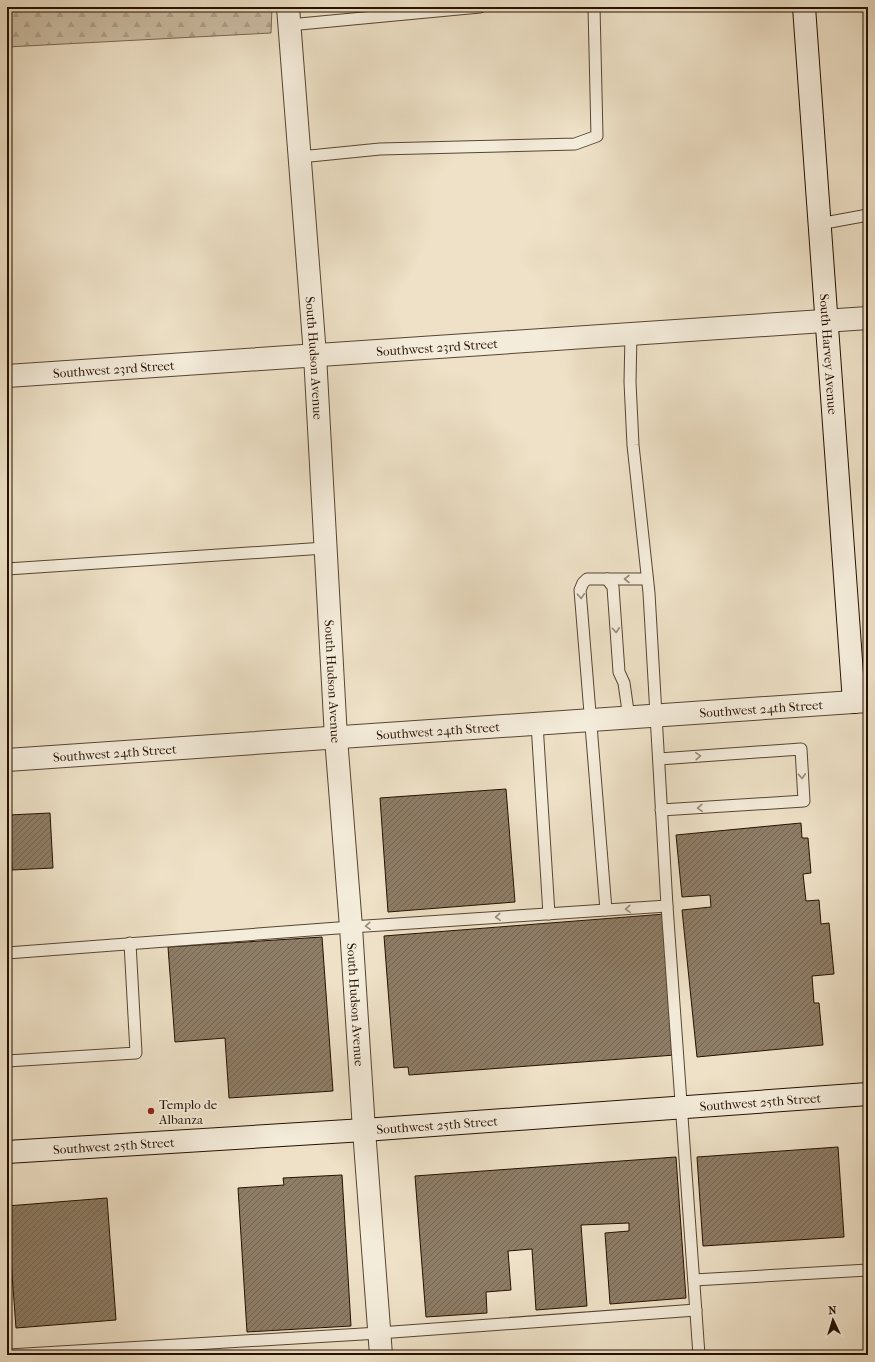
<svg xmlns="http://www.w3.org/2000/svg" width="875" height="1362" font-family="'IM FELL French Canon',serif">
	<defs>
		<pattern id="forest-firs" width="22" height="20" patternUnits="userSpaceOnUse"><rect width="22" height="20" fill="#ccbea5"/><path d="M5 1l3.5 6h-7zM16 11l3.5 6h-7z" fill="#afa28c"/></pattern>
		<pattern id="building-hatch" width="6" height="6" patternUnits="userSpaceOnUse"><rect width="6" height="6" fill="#8e7d67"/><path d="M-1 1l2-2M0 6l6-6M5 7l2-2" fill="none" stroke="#746552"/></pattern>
	</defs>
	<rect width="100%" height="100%" fill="#eee1c7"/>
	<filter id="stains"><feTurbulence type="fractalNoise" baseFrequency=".005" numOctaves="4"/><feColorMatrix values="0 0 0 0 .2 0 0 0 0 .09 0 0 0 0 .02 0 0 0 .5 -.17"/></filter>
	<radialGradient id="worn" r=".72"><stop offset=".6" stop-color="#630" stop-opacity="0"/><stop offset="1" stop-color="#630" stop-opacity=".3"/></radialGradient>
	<!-- forest -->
	<path fill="url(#forest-firs)" stroke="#786852" d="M7,7h265l-1,26 -264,14z"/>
	<!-- building -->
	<g fill="url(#building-hatch)" stroke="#251100">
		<path d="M506,789l9,113 -127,10 -8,-114z"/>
		<path d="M50,813l3,55 -41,2 -3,-55z"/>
		<path d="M801,823l1,15h6l3,35 -8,1 3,27 13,-1 2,24 8,-1 5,51 -22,2 2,27h5l4,42 -126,12 -15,-147 29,-3 -1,-12 -28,2 -6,-62z"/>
		<path d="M7,824l4,78h-4z"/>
		<path d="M665,914l10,141 -266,20 -1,-8 -14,1 -10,-132z"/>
		<path d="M322,937l11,154 -104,7 -4,-60 -50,4 -7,-95z"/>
		<path d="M838,1147l6,90 -141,9 -6,-89z"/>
		<path d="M676,1157l10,141 -76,6 -5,-71 24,-2v-8l-48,2 6,81 -51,4 -4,-61 -24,2 3,39 -25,2 1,21 -61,4 -11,-141z"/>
		<path d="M342,1175l9,151 -104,6 -9,-144 46,-3 -1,-7z"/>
		<path d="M107,1198l9,122 -100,8 -9,-122z"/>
	</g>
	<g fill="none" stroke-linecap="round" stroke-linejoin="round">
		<!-- lane casing -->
		<g stroke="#574532" stroke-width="13">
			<g id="lane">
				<path d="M289,25l191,-18"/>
				<path d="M300,157l80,-8 195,-5 22,-8 -3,-129"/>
				<path d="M819,224l49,-9"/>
				<path d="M631,334l-1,48 3,63 16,148 18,313 32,449"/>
				<path d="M7,569l318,-21"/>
				<path d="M607,579l6,8 6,85 5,11 5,35"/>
				<path d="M537,724l12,190"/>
				<path d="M659,759l142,-10 3,52 -143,9"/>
				<path d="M606,910l-26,-320 3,-7 4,-4h60"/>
				<path d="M7,953l344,-26 316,-21"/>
				<path d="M7,1061l129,-8 -6,-110"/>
				<path d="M694,1280l174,-10"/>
				<path d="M9,1355l370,-22 317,-23"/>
			</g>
		</g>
		<!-- street casing -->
		<g stroke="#574532" stroke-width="24">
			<g id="street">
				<path id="s1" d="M288,7l27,348 21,383 15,189 13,203 17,225"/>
				<path id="s2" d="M7,376l861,-58"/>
				<path id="s3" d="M7,760l861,-59"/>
			</g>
		</g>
		<!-- secondary casing -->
		<g stroke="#251100" stroke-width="24">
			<g id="secondary">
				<path id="s4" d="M804,7l50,695"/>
				<path id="s5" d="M7,1152l357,-22 504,-36"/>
			</g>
		</g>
		<!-- lane -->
		<use href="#lane" stroke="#f4ecdb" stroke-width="11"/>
		<!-- street -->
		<use href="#street" stroke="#f4ecdb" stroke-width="22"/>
		<!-- secondary -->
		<use href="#secondary" stroke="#f4ecdb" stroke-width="22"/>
	</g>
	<!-- one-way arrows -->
	<defs><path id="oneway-chevron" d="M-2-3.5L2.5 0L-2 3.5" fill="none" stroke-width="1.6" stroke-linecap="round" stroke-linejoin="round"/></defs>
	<g stroke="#978978">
		<use href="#oneway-chevron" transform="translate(627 579) rotate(180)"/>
		<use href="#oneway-chevron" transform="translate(581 596) rotate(87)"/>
		<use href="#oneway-chevron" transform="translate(616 630) rotate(86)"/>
		<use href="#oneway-chevron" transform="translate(698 756) rotate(-4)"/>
		<use href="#oneway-chevron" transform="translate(802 776) rotate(86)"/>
		<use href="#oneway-chevron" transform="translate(700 808) rotate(176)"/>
		<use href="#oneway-chevron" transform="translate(628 909) rotate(176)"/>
		<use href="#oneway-chevron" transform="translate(498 917) rotate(176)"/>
		<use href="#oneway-chevron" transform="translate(368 926) rotate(176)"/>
	</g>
	<!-- markers -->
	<circle fill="#8f2418" stroke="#f4ecdb" stroke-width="1.5" cx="151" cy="1111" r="4"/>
	<g text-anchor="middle" stroke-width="4" stroke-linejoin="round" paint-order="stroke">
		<!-- street labels -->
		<g font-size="13" fill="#251100" stroke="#f4ecdb">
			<text dy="5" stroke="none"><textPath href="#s2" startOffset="431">Southwest 23rd Street</textPath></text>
			<text dy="5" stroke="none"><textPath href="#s4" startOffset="348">South Harvey Avenue</textPath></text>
			<text dy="5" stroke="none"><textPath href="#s1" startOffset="352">South Hudson Avenue</textPath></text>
			<text dy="5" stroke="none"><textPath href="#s2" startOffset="107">Southwest 23rd Street</textPath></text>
			<text dy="5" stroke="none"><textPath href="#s1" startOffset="676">South Hudson Avenue</textPath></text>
			<text dy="5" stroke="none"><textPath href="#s3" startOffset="756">Southwest 24th Street</textPath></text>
			<text dy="5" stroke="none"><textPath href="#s3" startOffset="432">Southwest 24th Street</textPath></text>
			<text dy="5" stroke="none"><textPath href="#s3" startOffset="108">Southwest 24th Street</textPath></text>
			<text dy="5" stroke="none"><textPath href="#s1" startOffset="1000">South Hudson Avenue</textPath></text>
			<text dy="5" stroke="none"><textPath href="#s5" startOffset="755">Southwest 25th Street</textPath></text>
			<text dy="5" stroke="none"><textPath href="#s5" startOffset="431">Southwest 25th Street</textPath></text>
			<text dy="5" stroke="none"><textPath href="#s5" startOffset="107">Southwest 25th Street</textPath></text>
		</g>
		<!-- poi labels -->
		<g font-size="13" fill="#251100" stroke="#f4ecdb" text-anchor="start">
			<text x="159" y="1109">Templo de<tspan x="159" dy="15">Albanza</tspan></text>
		</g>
	</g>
	<!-- margin -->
	<rect width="875" height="1362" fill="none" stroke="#eee1c7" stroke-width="24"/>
	<rect x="8" y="8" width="859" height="1346" fill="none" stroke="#251100" stroke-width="2"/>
	<rect x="12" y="12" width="851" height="1338" fill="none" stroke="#251100"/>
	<!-- north arrow -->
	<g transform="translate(833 1320) rotate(356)" stroke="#f4ecdb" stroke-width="3" paint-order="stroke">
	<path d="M0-3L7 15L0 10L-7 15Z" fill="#251100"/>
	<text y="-6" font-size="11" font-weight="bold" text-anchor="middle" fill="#251100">N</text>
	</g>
	<rect width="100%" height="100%" filter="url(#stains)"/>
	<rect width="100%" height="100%" fill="url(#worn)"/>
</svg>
